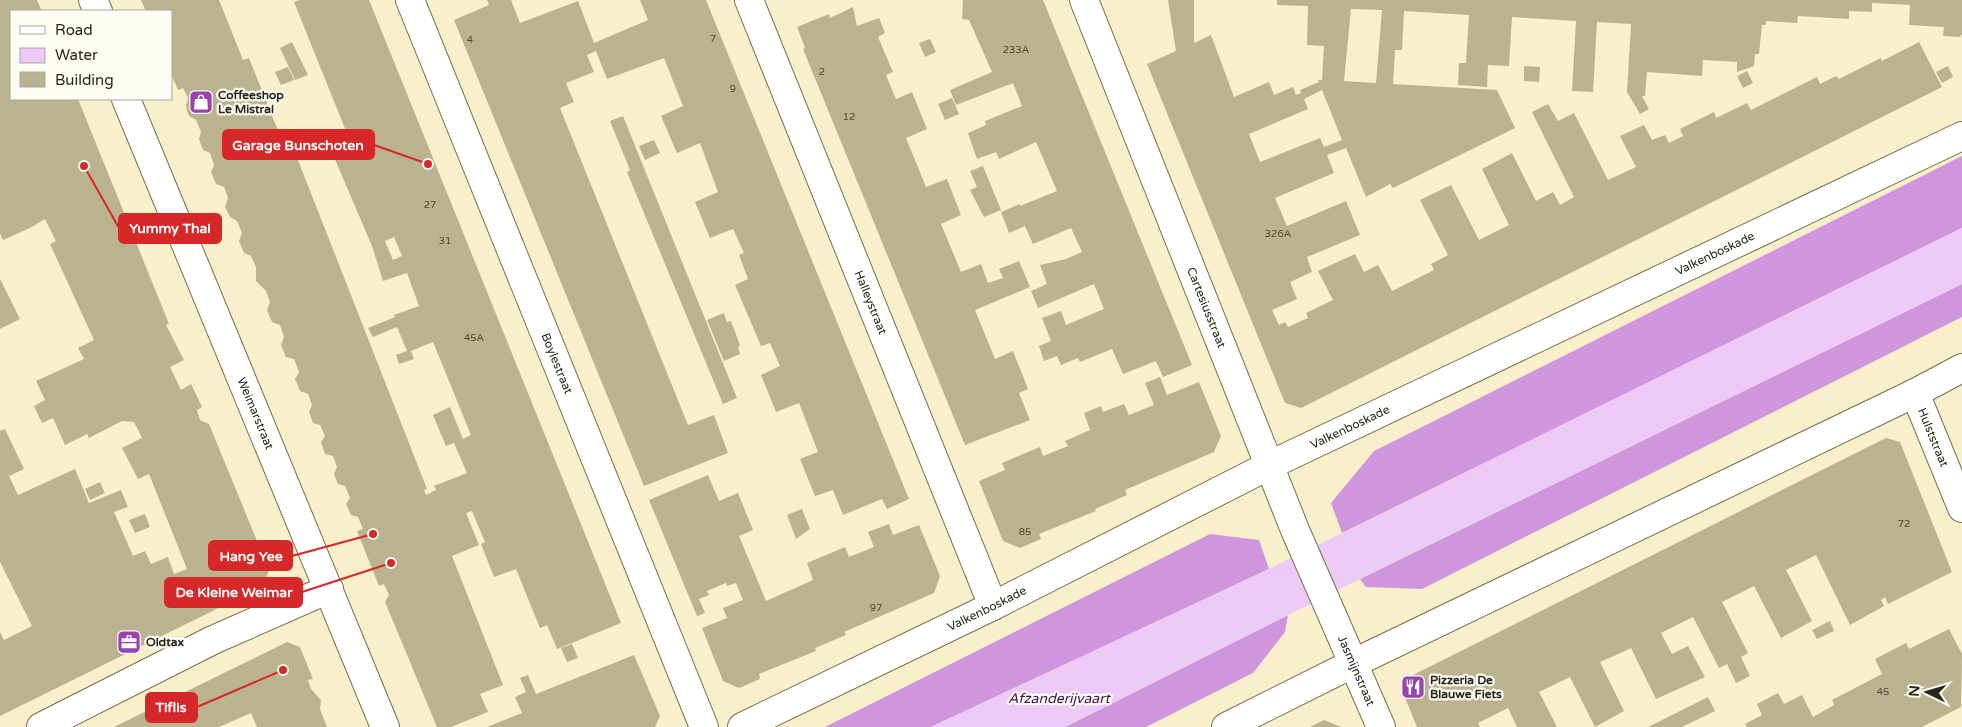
<svg xmlns="http://www.w3.org/2000/svg" width="1962" height="727" font-family="'Varela Round',sans-serif">
	<rect width="100%" height="100%" fill="#f9f0cb"/>
	<!-- forest -->
	<g fill="#cf96de">
		<path d="M1962,156v72l-620,305 -11,-30 43,-52z"/>
		<path d="M1962,284v33l-540,272 -56,-2 -6,-8z"/>
		<path d="M1210,534l49,6 10,29 -338,158h-106z"/>
		<path d="M1288,615l-3,17 -32,41 -107,54h-81z"/>
	</g>
	<!-- water -->
	<path fill="#edcaf6" d="M1962,228v56l-602,295 -295,148h-134l338,-158z"/>
	<!-- building -->
	<g fill="#bbb38f" fill-rule="evenodd">
		<path d="M0,0h37l5,11h-31v88h67l85,210 6,15 -3,1 18,35 -14,7 11,23 10,-6 11,23 -5,3 3,10 9,4 60,146 -6,16 -263,130v-84l4,8 28,-14 -32,-64v-131l5,-2 19,40 -15,7 9,19 57,-26 14,34 32,-13 7,17 -14,5 19,44 12,-5 6,13 17,-7 6,17 13,-5 -38,-95 -11,5 -16,-31 20,-10 -8,-16 -12,-1 -33,17 -2,-4 -22,11 -12,-27 -11,5 -8,-17 11,-6 -9,-19 48,-22 -6,-11 16,-8 -44,-96 6,-3 -11,-22 -15,9 -27,12 -3,-6z"/>
		<path d="M141,0h78l24,60 6,-2 40,100 7,-3 131,334 -3,1 2,5 10,-5 -2,-4 33,-13 -13,-30 -8,3 -13,-31 17,-8 13,32 8,-4 -38,-93 -22,9 3,8 -15,5 -3,-9 11,-4 -10,-24 -24,10 -5,-9 27,-11 -1,-2 25,-9 -12,-33 -24,8 -11,-35 -44,-103 20,-7 -54,-134 6,-2h69l252,623 -64,26 -10,-24 -7,3 -24,-59 -22,8 -13,-33 4,-2 -13,-31 -6,2 13,32 -27,11 51,129 -23,9 8,18 -37,15h-14l-52,-125 4,-7 -5,-11 -5,2 -22,-55 6,-2 -5,-12 -7,-2 -5,-11 4,-6 -5,-12 -7,-2 -4,-10 3,-7 -4,-11 -8,-2 -4,-12 4,-6 -5,-11 -7,-2 -4,-11 3,-7 -4,-11 -8,-3 -5,-12 4,-7 -5,-13 -8,-2 -5,-12 3,-8 -4,-12 -8,-3 -5,-12 3,-8 -4,-11 -10,-10v-14l-5,-11 -7,-3 -5,-12 3,-8 -5,-12 -7,-4 -5,-10 3,-9 -4,-11 -8,-3 -5,-12 3,-7 -4,-12 -7,-3 -4,-11 2,-7 -5,-12 -7,-4 -3,-9 2,-9 -5,-10 -5,2 -7,-16v-63h-25zM394,237l8,19 -9,4 -8,-19z"/>
		<path d="M487,0h24l9,23 58,-22 16,42 54,-23 -8,-20h66l203,499 -22,10 -5,-10 -39,16 -10,-25 -18,6 -15,-37 18,-7 -19,-49 -23,9 -15,-37 19,-9 -10,-23 -9,3 -26,-61 13,-6 -9,-24 5,-2 -11,-24 -23,9 -15,-36 23,-10 -18,-49 -23,10 -16,-37 22,-10 -19,-48 -57,21 -11,-28 -9,4 7,17 -28,11 8,19 -14,6 128,317 26,-10 14,38 -84,33 -190,-466 35,-15z"/>
		<path d="M963,0h80l149,365 -29,12 -7,-16 -33,13 -11,-25 -32,13 -2,-4 -17,7 -4,-9 -13,5 -5,-15 12,-5 -9,-23 19,-7 5,14 38,-16 -10,-25 -56,24 -7,-17 16,-7 -7,-19 26,-6 16,-7 -11,-24 -38,16 -8,-18 -16,7 -8,-21 19,-8v2l37,-15 -21,-49 -37,17 -3,-7 -19,7 -9,-26 18,-8 -1,-4 37,-15 -9,-23 -57,22 -6,-15 42,-18 -23,-52 -7,-1z"/>
		<path d="M1168,0h26v43l17,-8 23,62 35,-15 5,13 19,-8 3,8 5,-2 -1,-3 19,-8 -1,-2h4l2,-34 -17,-1 1,-39 -31,-1v-5h685v34l-2,3 -17,-1 1,-9 -35,-2 1,-20 -38,-2v9l-23,-1v8l-51,-3 -1,7 -31,-2v4h-4l-3,29h-4l-1,12 -17,6v-10l-34,-2 -1,16 -55,-4 -2,24h-3l7,13 -9,5 -13,-22 4,-68 -34,-2 -4,70 -21,-1 4,-70 -64,-4 -3,49 -21,-1 -1,22 -29,-2 1,-22h7l3,-48 -65,-4 -2,39h-7l-2,34 104,6 18,38 -122,60 -3,-4 -24,13 -20,-49 -19,7 7,18 -59,25 12,28 59,-25 14,34 -53,22 5,15 -22,10 7,17 -25,11 7,15 6,-3 3,5 20,-9 -2,-5 27,-13 -15,-29 37,-17 9,18 14,-7 14,26 42,-21 -3,-6 17,-9 -28,-55 31,-15 28,55 30,-15 -27,-56 30,-16 24,48 17,-9 7,13 14,-8 -42,-85 16,-8 10,17 16,-8 34,67 28,-13 -16,-31 24,-11 8,15 13,-5 4,8 14,-7 -3,-7 34,-17 2,6 31,-15 4,7 66,-33 3,7 16,-8 3,3 42,-21 1,3 37,-19 23,45 -641,321 -16,-5 -138,-339 29,-13zM1351,9l31,1 -6,73 -32,-2zM1322,90l20,50 -18,7 -4,-9 -60,24 -11,-28 59,-25 -4,-10z"/>
		<path d="M853,7l4,19 22,-8 6,15 -7,4 15,35 -7,3 10,24 16,-7 15,37 -21,9 20,49 21,-8 14,36 -20,9 20,48 20,-8 7,19 15,-5 -4,-9 20,-8 11,26 -55,23 20,49 18,-8 15,38 -9,4 11,27 -65,25 -162,-396 2,-1 -8,-21 32,-13 1,4z"/>
		<path d="M930,39l6,13 -11,5 -6,-14z"/>
		<path d="M292,42l16,33 -13,5 -15,-32z"/>
		<path d="M1524,66l16,1 -1,15 -15,-1z"/>
		<path d="M1948,66l5,11 -11,6 -6,-11z"/>
		<path d="M288,67l6,13 -13,5 -6,-13z"/>
		<path d="M1747,71l6,12 -10,5 -6,-12z"/>
		<path d="M952,98l7,16 -14,6 -7,-16z"/>
		<path d="M623,116l114,282 -14,6 -96,-232 3,-2 -20,-49z"/>
		<path d="M654,140l6,13 -15,7 -6,-14z"/>
		<path d="M983,166l18,44 -17,7 -14,-27 7,-3 -7,-16z"/>
		<path d="M0,279l20,40 -20,10z"/>
		<path d="M724,313l3,9 4,-1 9,24 -2,2 2,7 -16,7 -17,-41z"/>
		<path d="M1160,377l7,18 32,-13 22,54 -7,16 -89,38 2,5 -32,14 1,2 -57,23 2,5 -21,9 -17,-7 -24,-60 26,-11 -3,-7 38,-16 3,9 25,-10 -3,-5 25,-11 -6,-17 17,-7 2,6 21,-8 5,11 25,-10 -9,-22z"/>
		<path d="M1886,438l14,4 52,130 -64,32 -3,-7 -4,3 3,6 -34,19 -34,-70 -30,15 26,51 -22,12 -9,5 -27,-52 -32,16 26,51 -7,4 9,19 -14,7 -9,-19 -8,4 -26,-51 -32,16 11,21 16,-8 17,31 -49,22 -25,-51 -15,7 -16,7 24,49 -29,16 -25,-50 -31,15 18,35h-40l-9,-19 -30,15 2,4h-63l-14,-34 6,-16z"/>
		<path d="M708,475l11,26 19,-8 15,37 -14,6 27,65 47,-21 -6,-17 38,-16 4,10 25,-10 -6,-15 21,-8 4,11 26,-10 21,51 -6,17 -90,39 2,3 -31,13 1,3 -57,23 1,5 -21,9 -16,-7 -21,-53 25,-10 -4,-10 20,-8 -7,-17 -9,3 -1,-3 -19,8 2,4 -10,4 6,14 -8,3 -48,-116z"/>
		<path d="M100,482l5,11 -15,7 -5,-11z"/>
		<path d="M802,509l8,20 -14,10 -9,-24z"/>
		<path d="M145,514l5,13 -15,6 -6,-13z"/>
		<path d="M1830,621l4,10 -17,8 -5,-9z"/>
		<path d="M1949,629l13,25 -1,53 -39,20h-175l-2,-3 17,-9 -5,-11 21,-11 6,11 18,-9 11,22 21,-12 -2,-5 50,-26 -7,-15 31,-16 3,6z"/>
		<path d="M287,642l13,5 13,32 -5,1 3,9 10,11 -1,9 7,18h-70l-6,-14 -32,14h-105z"/>
		<path d="M572,644l6,14 -11,4 -6,-14z"/>
		<path d="M634,655l26,61 -5,11h-168l35,-14 -7,-16 11,-5 -6,-14 8,-3 8,19z"/>
		<path d="M1708,697l7,14 -33,16h-34z"/>
		<path d="M1324,720l17,7h-31z"/>
	</g>
	<g fill="none" stroke-linecap="round" stroke-linejoin="round">
		<!-- minor casing -->
		<g stroke="#766e4d" stroke-width="30">
			<g id="minor">
				<path d="M93,0l5,11"/>
				<path id="s1" d="M410,0l294,727"/>
				<path id="s2" d="M749,0l244,606"/>
				<path id="s3" d="M1084,0l211,530 86,197"/>
				<path id="s4" d="M126,99l259,628"/>
				<path id="s5" d="M1915,393l47,115"/>
				<path d="M41,727l172,-87 116,-51"/>
				<path id="s6" d="M742,727l251,-121 277,-141 692,-329"/>
				<path d="M1226,727l128,-64 561,-270 47,-25"/>
			</g>
		</g>
		<!-- minor -->
		<use href="#minor" stroke="#fff" stroke-width="28"/>
	</g>
	<!-- icons -->
	<defs>
		<g id="shop-square" transform="scale(1.25)"><rect x="-9" y="-9" width="18" height="18" rx="4" fill="#9943b0" stroke="#fefdf5"/><path d="M-5-2.5h2.3a2.7 3.5 0 0 1 5.4 0H5L5.5 6h-11ZM-1.5-2.5h3a1.5 2.3 0 0 0-3 0Z" fill="#fff"/></g>
		<g id="office-square" transform="scale(1.25)"><rect x="-9" y="-9" width="18" height="18" rx="4" fill="#9943b0" stroke="#fefdf5"/><path d="M-6-3h4V-5.5h4V-3h4V5H-6ZM-1-4.5V-3h2v-1.5ZM-6 0V1H6V0Z" fill="#fff"/></g>
		<g id="restaurant-square" transform="scale(1.25)"><rect x="-9" y="-9" width="18" height="18" rx="4" fill="#9943b0" stroke="#fefdf5"/><path d="M-5-6h1v4h1v-4h1v4h1v-4h1v5L-1.5 .5V6h-2V.5L-5-1ZM5-6V6H3V1.5H1.5Q1.5-4 5-6Z" fill="#fff"/></g>
	</defs>
	<g fill-rule="evenodd">
		<use href="#shop-square" x="201" y="102"/>
		<use href="#office-square" x="129" y="642"/>
		<use href="#restaurant-square" x="1413" y="687"/>
	</g>
	<g text-anchor="middle" stroke-width="4.5" stroke-linejoin="round" paint-order="stroke">
		<!-- number labels -->
		<g font-size="10" fill="#4e4936">
			<text x="713" y="42">7</text>
			<text x="470" y="43">4</text>
			<text x="1016" y="53">233A</text>
			<text x="822" y="75">2</text>
			<text x="733" y="92">9</text>
			<text x="849" y="120">12</text>
			<text x="430" y="208">27</text>
			<text x="1278" y="237">326A</text>
			<text x="445" y="244">31</text>
			<text x="474" y="341">45A</text>
			<text x="1904" y="527">72</text>
			<text x="1025" y="535">85</text>
			<text x="876" y="611">97</text>
			<text x="1883" y="695">45</text>
		</g>
		<!-- poi labels -->
		<g font-size="12" font-weight="bold" fill="#292618" stroke="#fefdf5" text-anchor="start">
			<text x="218" y="99">Coffeeshop<tspan x="218" dy="14">Le Mistral</tspan></text>
			<text x="146" y="646">Oldtax</text>
			<text x="1430" y="684">Pizzeria De<tspan x="1430" dy="14">Blauwe Fiets</tspan></text>
		</g>
		<!-- street labels -->
		<g font-size="12" fill="#292618" stroke="#fefdf5">
			<text dy="4" stroke="none"><textPath href="#s6" startOffset="1082">Valkenboskade</textPath></text>
			<text dy="4" stroke="none"><textPath href="#s2" startOffset="326">Halleystraat</textPath></text>
			<text dy="4" stroke="none"><textPath href="#s3" startOffset="331">Cartesiusstraat</textPath></text>
			<text dy="4" stroke="none"><textPath href="#s1" startOffset="392">Boylestraat</textPath></text>
			<text dy="4" stroke="none"><textPath href="#s4" startOffset="340">Weimarstraat</textPath></text>
			<text dy="4" stroke="none"><textPath href="#s6" startOffset="678">Valkenboskade</textPath></text>
			<text dy="4" stroke="none"><textPath href="#s5" startOffset="48">Hulststraat</textPath></text>
			<text dy="4" stroke="none"><textPath href="#s6" startOffset="272">Valkenboskade</textPath></text>
			<text dy="4" stroke="none"><textPath href="#s3" startOffset="724">Jasmijnstraat</textPath></text>
		</g>
		<!-- water labels -->
		<g font-size="14" font-style="italic" fill="#440f50" stroke="#fefdf5">
			<text x="1059" y="703">Afzanderijvaart</text>
		</g>
	</g>
	<!-- callouts -->
	<path fill="none" stroke="#d62828" stroke-width="2" d="M428 164L374 145M84 166L119 228M373 534L292 556M391 563L302 592M283 670L197 707"/>
	<g fill="#d62828" stroke="#fefdf5" stroke-width="2">
		<circle cx="428" cy="164" r="5"/>
		<circle cx="84" cy="166" r="5"/>
		<circle cx="373" cy="534" r="5"/>
		<circle cx="391" cy="563" r="5"/>
		<circle cx="283" cy="670" r="5"/>
	</g>
	<g fill="#d62828" stroke="#d62828" stroke-width="2">
		<rect x="223" y="130" width="151" height="29" rx="5"/>
		<rect x="119" y="214" width="102" height="29" rx="5"/>
		<rect x="209" y="541" width="83" height="29" rx="5"/>
		<rect x="165" y="578" width="137" height="29" rx="5"/>
		<rect x="146" y="693" width="51" height="29" rx="5"/>
	</g>
	<g font-size="14" text-anchor="middle" font-weight="bold" fill="#fff">
		<text x="298" y="150">Garage Bunschoten</text>
		<text x="170" y="233">Yummy Thai</text>
		<text x="251" y="561">Hang Yee</text>
		<text x="234" y="597">De Kleine Weimar</text>
		<text x="171" y="712">Tiflis</text>
	</g>
	<!-- legend -->
	<rect x="10" y="10" width="162" height="90" fill="#fefdf5" stroke="#a9a79d"/>
	<rect x="20" y="26" width="25" height="8" fill="#ffffff" stroke="#a9a79d"/>
	<text x="55" y="35" font-size="15" fill="#292618">Road</text>
	<rect x="20" y="48" width="25" height="15" fill="#edcaf6" stroke="#a9a79d"/>
	<text x="55" y="60" font-size="15" fill="#292618">Water</text>
	<rect x="20" y="72" width="25" height="15" fill="#bbb38f" stroke="#a9a79d"/>
	<text x="55" y="85" font-size="15" fill="#292618">Building</text>
	<!-- north arrow -->
	<g transform="translate(1927 692) rotate(275)" stroke="#fefdf5" stroke-width="4" paint-order="stroke">
	<path d="M0-4L9 19L0 12L-9 19Z" fill="#292618"/>
	<text y="-8" font-size="14" font-weight="bold" text-anchor="middle" fill="#292618">N</text>
	</g>
</svg>
